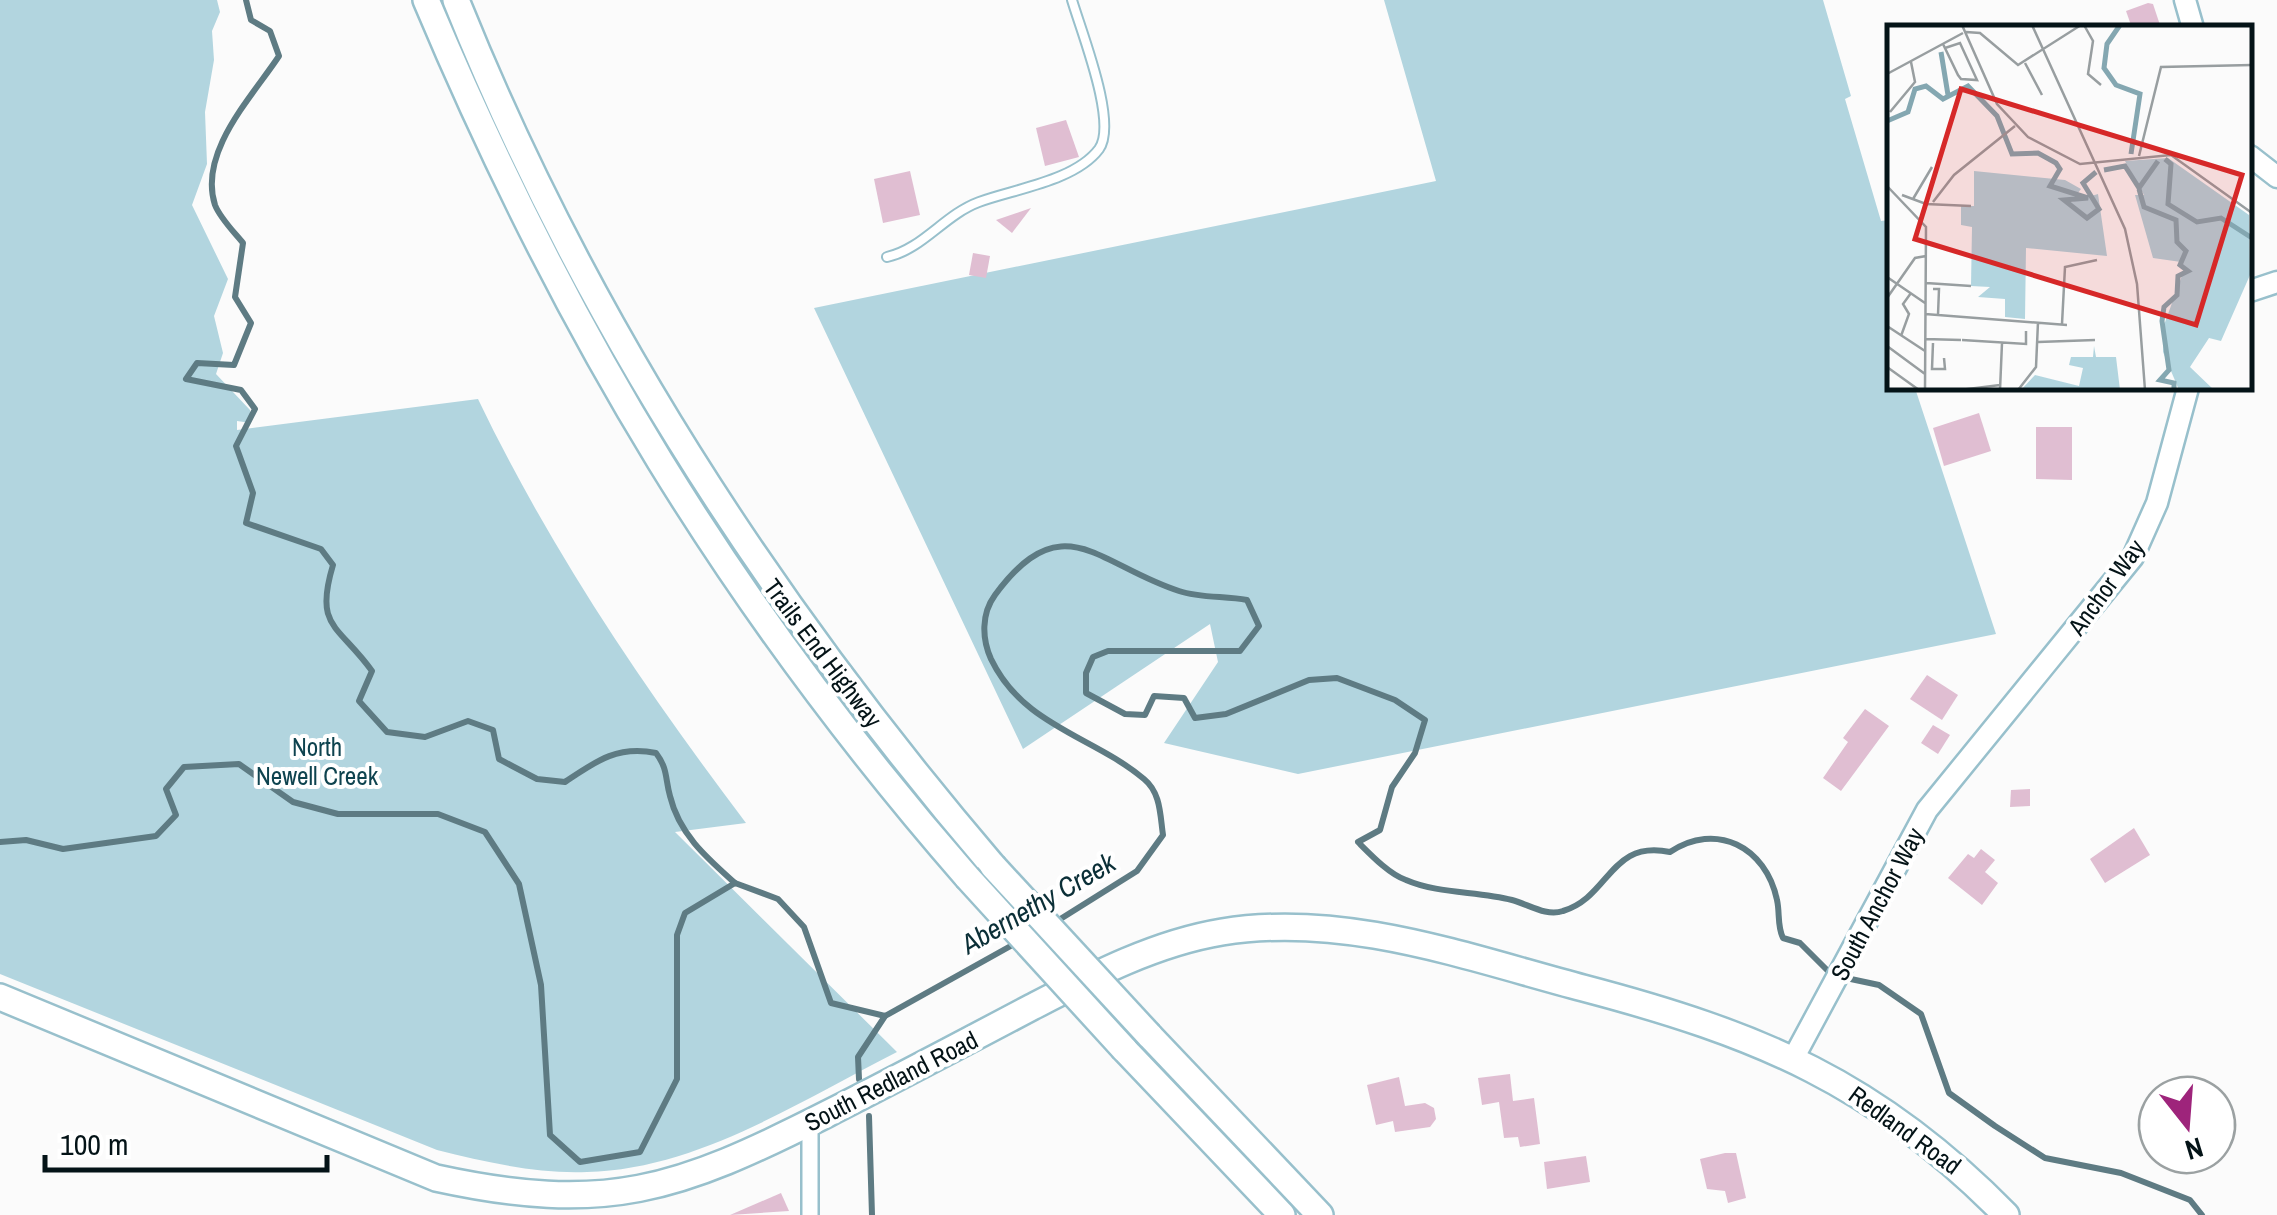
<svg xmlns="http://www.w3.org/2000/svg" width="2277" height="1215" font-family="'Archivo Narrow',sans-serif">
	<rect width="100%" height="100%" fill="#fbfbfb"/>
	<!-- green -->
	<g fill="#b2d5df">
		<path d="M0,0h217l3,12 -8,19 2,29 -9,52 2,52 -15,41 36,74 -14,37 9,37 -7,21 34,36 1,13 -14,-2v9l241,-31c73,152 166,289 268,424l-71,9 222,220c-97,49 -199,117 -310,120 -51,2 -101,-10 -150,-22l-437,-176z"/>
		<path d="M1384,0h439l28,96 -6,3 36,122 8,-1 1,168h25l81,246 -698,140 -134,-31 54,-81 -8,-38 -187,125 -209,-441 622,-127z"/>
	</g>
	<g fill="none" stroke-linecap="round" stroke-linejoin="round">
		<!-- stream -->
		<g stroke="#5e7b83" stroke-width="6">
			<path d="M246,0l5,20 19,11 9,25c-27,41 -81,96 -64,149 5,13 19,27 28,38l-8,54 16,26 -17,42 -37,-2 -11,16 55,11 14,19 -19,37 17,47 -7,30 75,26 12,16c-19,63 5,59 39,106l-13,30 28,31 38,5 43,-16 25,9 6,29 38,20 28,3c31,-21 53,-37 91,-29 12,16 9,25 14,43 9,38 37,62 65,87"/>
			<path d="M0,842l26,-2 37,9 93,-13 20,-21 -10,-26 18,-22 55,-3 54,38 45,12h100l47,18 34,52 22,101 9,150 30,27 60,-10 37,-73v-144l8,-22 50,-30 43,16 26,28 27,76 54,13 131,-73"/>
			<path d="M1054,923l83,-52 26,-36c-3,-20 -2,-42 -19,-56 -51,-43 -121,-53 -153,-120 -9,-20 -10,-45 4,-64 68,-92 103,-30 184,-4 21,7 46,5 68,9l12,26 -19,25h-132l-15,6 -7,16v20l39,21 20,1 9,-19 30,2 11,20 31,-4 83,-34 28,-2 58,22 30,20 -10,33 -23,34 -12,43 -22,12c13,13 31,32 48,38 32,14 72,11 106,20 16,4 34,17 51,11 47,-14 47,-72 107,-59 46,-31 96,-5 107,48 3,13 0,26 6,38l17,5 32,32 47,10 42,29 28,79 46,33 50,32 76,15 69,27 12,15"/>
			<path d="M859,1079l-1,-22 27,-41"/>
			<path d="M869,1116l3,99"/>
		</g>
	</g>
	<!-- building -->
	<g fill="#e0bed2">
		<path d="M2148,3l5,1 8,24h-29l-6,-17z"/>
		<path d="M1066,120l13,37 -34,9 -9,-38z"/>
		<path d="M910,171l10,44 -37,8 -9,-44z"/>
		<path d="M1031,208l-19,25 -16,-13z"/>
		<path d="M973,253l17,3 -4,22 -17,-3z"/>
		<path d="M1979,413l12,38 -47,15 -11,-38z"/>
		<path d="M2036,427h36v53l-36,-1z"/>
		<path d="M1927,675l31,20 -16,25 -32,-21z"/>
		<path d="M1865,709l24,17 -48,65 -18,-13 25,-36 -5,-4z"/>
		<path d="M1933,725l17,10 -12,19 -17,-11z"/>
		<path d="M2030,789v17l-20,1 1,-17z"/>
		<path d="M2134,828l16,27 -45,28 -15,-24z"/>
		<path d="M1981,849l14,11 -10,12 13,11 -16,22 -34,-27 20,-24 6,4z"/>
		<path d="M1510,1074l3,27 21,-3 6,46 -20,3 -2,-10 -14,1 -5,-36 -17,3 -4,-27z"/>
		<path d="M1399,1077l6,29 20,-3 9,5 2,11 -6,8 -35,5 -2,-11 -17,4 -9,-40z"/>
		<path d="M1725,1153h11l10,45 -18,5 -3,-12 -18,-2 -7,-30z"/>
		<path d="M1586,1156l4,26 -43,7 -3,-27z"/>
		<path d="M781,1193l8,18 -59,4z"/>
	</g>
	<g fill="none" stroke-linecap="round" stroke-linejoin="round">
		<!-- service casing -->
		<g stroke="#98c0cc" stroke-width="12">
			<path id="service" d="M887,257c36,-8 57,-42 92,-55 35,-13 96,-21 120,-53 19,-26 -18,-118 -27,-149"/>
		</g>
		<!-- minor casing -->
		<g stroke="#98c0cc" stroke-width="20">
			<path id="minor" d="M810,1122v93"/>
		</g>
		<!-- tertiary casing -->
		<g stroke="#98c0cc" stroke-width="25">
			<g id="tertiary">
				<path d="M2185,0l8,28"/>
				<path d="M2250,156l27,21"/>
				<path d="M2250,291l27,-9"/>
				<path d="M1794,1057l133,-247 206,-253 24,-54 31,-115"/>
			</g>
		</g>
		<!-- primary casing -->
		<g stroke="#98c0cc" stroke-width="30">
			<path id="primary" d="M0,997l436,181c170,37 241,12 391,-64 69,-35 137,-71 205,-107 60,-31 123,-64 190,-75 123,-20 244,25 361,56 175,46 294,95 423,227"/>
		</g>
		<!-- trunk casing -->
		<g stroke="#98c0cc" stroke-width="30">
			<g id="trunk">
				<path d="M426,0c140,333 304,605 541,877"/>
				<path d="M456,0c128,320 314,605 537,866"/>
				<path d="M1149,1035l171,180"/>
				<path d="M1124,1049l158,166"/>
			</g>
		</g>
		<!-- service -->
		<use href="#service" stroke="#fff" stroke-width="8"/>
		<!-- minor -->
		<use href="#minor" stroke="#fff" stroke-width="15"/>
		<!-- tertiary -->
		<use href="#tertiary" stroke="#fff" stroke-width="20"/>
		<!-- primary -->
		<use href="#primary" stroke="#fff" stroke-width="25"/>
		<!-- trunk -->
		<use href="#trunk" stroke="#fff" stroke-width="25"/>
		<!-- trunk-bridge casing -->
		<g stroke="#98c0cc" stroke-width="30" stroke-linecap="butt">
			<g id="trunk-bridge">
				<path d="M993,866l156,169"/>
				<path d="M967,877l157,172"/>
			</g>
		</g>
		<!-- trunk-bridge -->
		<use href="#trunk-bridge" stroke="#fff" stroke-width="25"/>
	</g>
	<g text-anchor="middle" stroke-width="8" stroke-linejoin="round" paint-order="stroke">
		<!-- street labels -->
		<g font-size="25" fill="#041317" stroke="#fff">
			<text transform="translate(2106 587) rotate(-54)" y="9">Anchor Way</text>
			<text transform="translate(823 653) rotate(53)" y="9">Trails End Highway</text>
			<text transform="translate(1877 904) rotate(-62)" y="9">South Anchor Way</text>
			<text transform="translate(891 1081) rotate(-27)" y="9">South Redland Road</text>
			<text transform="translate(1905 1130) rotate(36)" y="9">Redland Road</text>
		</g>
		<!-- park labels -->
		<g font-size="25" fill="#0e434f" stroke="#fff">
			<text x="317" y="756">North<tspan x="317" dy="29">Newell Creek</tspan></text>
		</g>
		<!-- water labels -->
		<g font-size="28" font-style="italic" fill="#0b2f37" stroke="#fff">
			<text transform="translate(1038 903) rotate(-30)" y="10">Abernethy Creek</text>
		</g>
	</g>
	<!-- overview -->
	<g transform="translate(1887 25)">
		<rect width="365" height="365" fill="#fbfbfb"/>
		<path d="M281,133l81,57 1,60 -29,66 -12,-3 -19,29 24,23h-35l-16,-38 1,-27 20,-55 -3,-8 -28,-4 -18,-63h9l-19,-34zM87,146l91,9 16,9 -10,13 27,-8 9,62 -81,-8 -1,71 -20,-2v-18l-27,-2 12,-10 -19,-1 1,-59 -11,-2v-19h13zM207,321l2,11h20l4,33h-99l14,-15 44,11 4,-18 -14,-3 2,-8h22z" fill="#b2d5df"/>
		<path fill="none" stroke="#84a7b1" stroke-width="5" d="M233,0l-13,19 -3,24 12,17 24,9 -9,60M54,27l7,43M0,96l21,-9 7,-23 11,-3 17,13 25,-13 29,30 15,38 26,-1 18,10 4,6 -10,17 38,12 -24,2 23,18 12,-9 -16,-26 13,-11M278,134l6,5 -3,40 29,18 24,-4 31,20M217,145l21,-4 14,22 19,-27M252,164l5,18 32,13 1,22 9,9 -6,14 8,6 -10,5 -1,19 -13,12 -2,14 7,49 -9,10 14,3v7"/>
		<path fill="none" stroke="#989ea0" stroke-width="2.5" d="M75,0l35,79 31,33 52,27 91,-9 81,58M145,0l93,204 12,55 8,106M197,0l9,16 -5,33 13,11M79,7l14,1 38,32 63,-40M56,19l15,31 3,4 16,1 -17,-37 -15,5M138,38l17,32M0,49l76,-41M3,87l25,-30 -4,-20M252,131l22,-89 91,-2M0,161l39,41 -1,163M15,170l24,9 45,2M26,174l19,-32M46,177l21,-27 61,-49M0,252l38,26M39,258l45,3M46,264h6l-1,26M0,273l28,-40 11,-2M38,289l142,11M175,299l3,-57 32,-7M0,301l38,25M14,311l8,-22 -6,-10 8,-11M38,314l36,1M75,315l64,4v-13M151,317l57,-2M46,318l-1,26h13l-1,-11M0,321l38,28M0,342l32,23M73,365l40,-5M113,365l2,-47M131,365l18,-23 2,-45"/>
		<path fill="#d62828" fill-opacity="0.15" stroke="#d62828" stroke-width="5" d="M74,64l281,86 -46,150 -281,-86z"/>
		<rect width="365" height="365" fill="none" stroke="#041317" stroke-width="5"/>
	</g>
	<!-- north arrow -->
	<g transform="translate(2187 1125) rotate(163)"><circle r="48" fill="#ffffff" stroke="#9ba1a2" stroke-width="2.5"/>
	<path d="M0-8L18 38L0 25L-18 38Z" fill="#9e247b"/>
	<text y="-15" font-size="28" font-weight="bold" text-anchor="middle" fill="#041317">N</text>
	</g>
	<!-- scale -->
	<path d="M45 1155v15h282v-15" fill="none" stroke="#041317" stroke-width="5"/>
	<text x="60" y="1155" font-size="30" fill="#041317" stroke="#ffffff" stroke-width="8" paint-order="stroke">100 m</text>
</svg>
